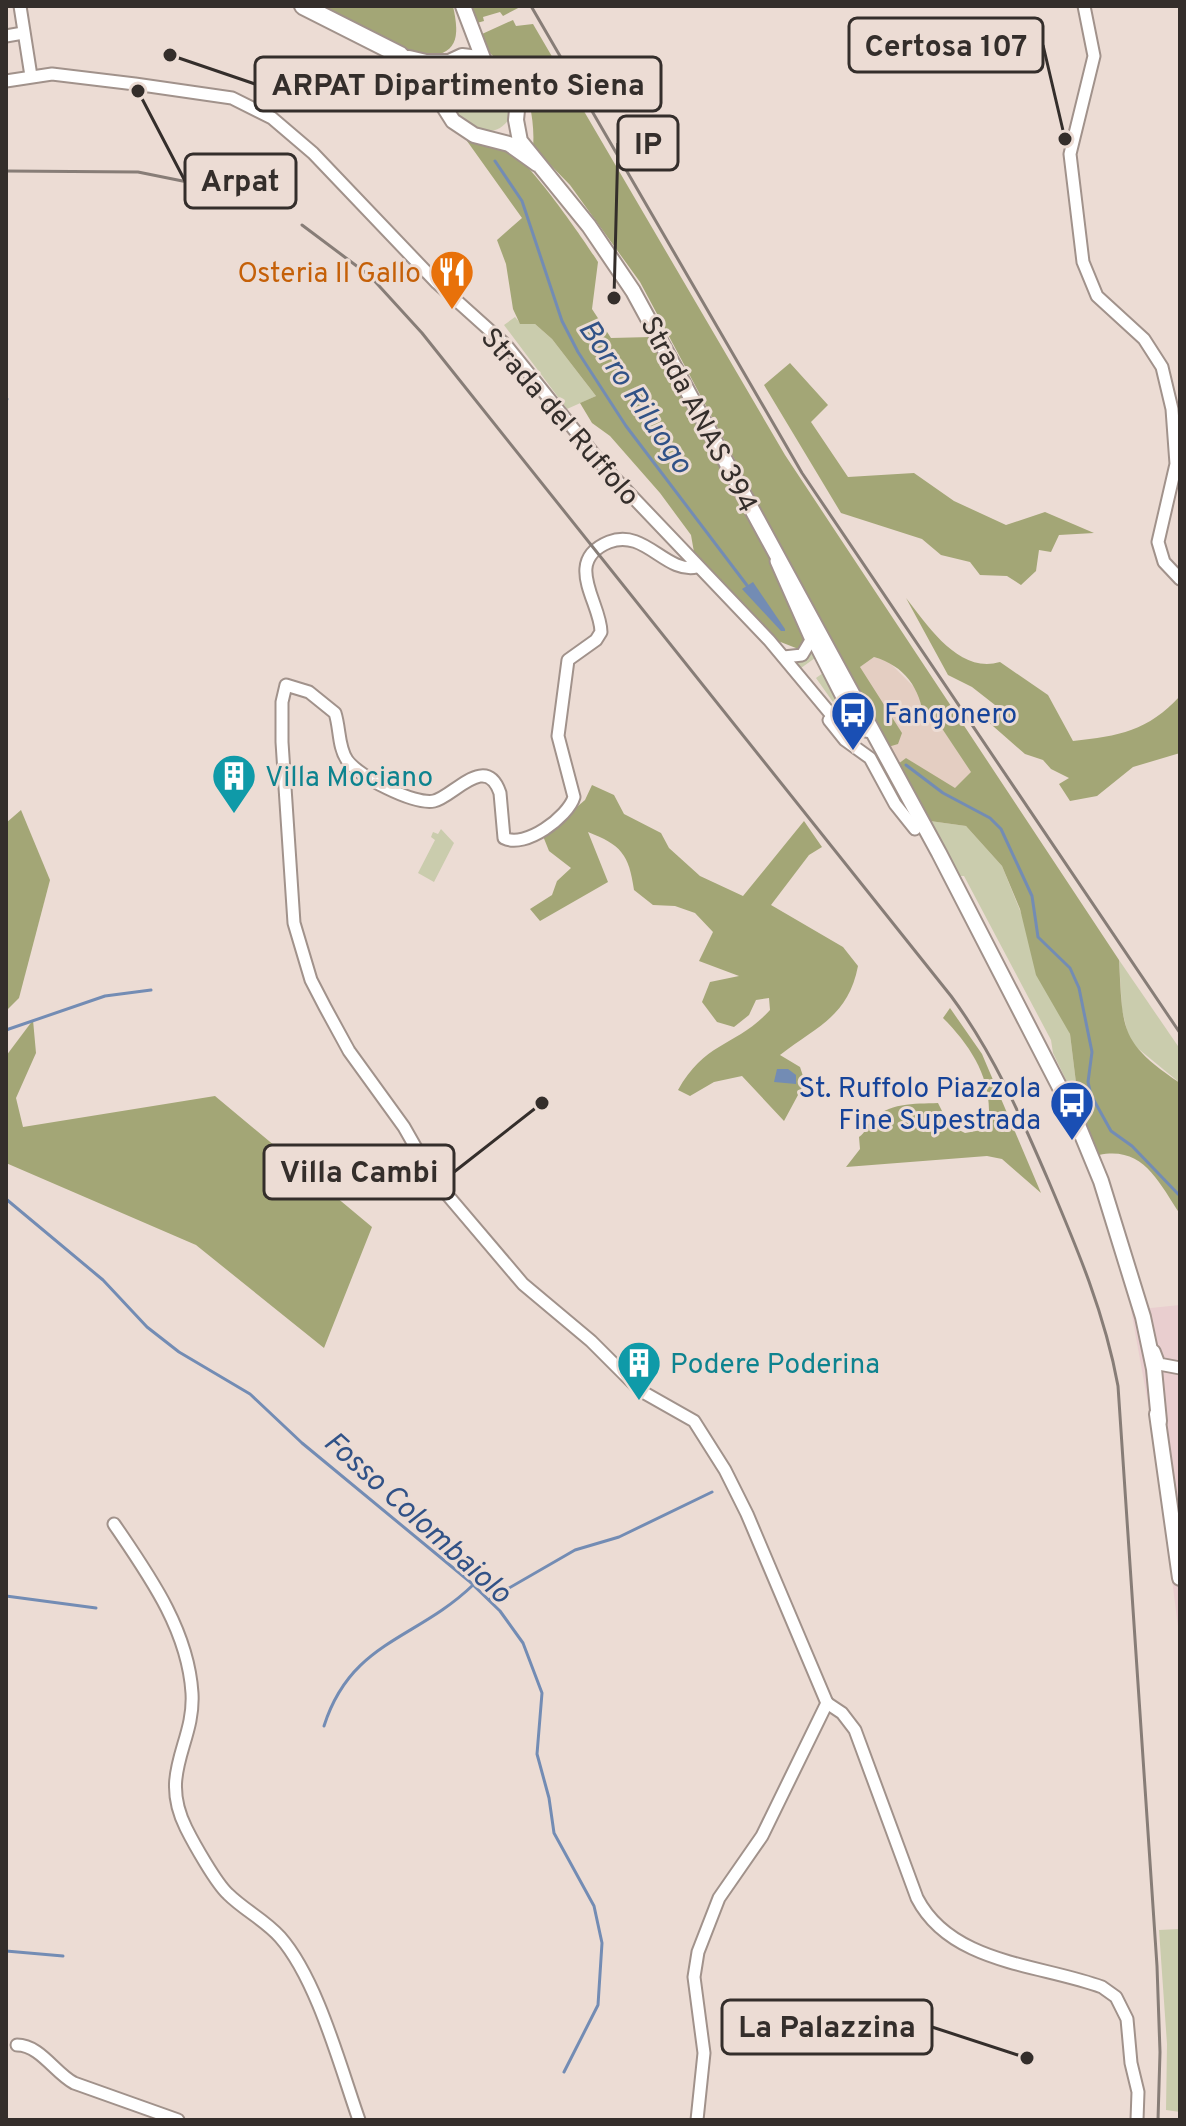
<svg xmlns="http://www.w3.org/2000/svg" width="1186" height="2126" font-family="Overpass,sans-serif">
	<rect width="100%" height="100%" fill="#ecdcd4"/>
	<!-- commercial -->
	<path fill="#e9cecf" d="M1180,1305v337l-27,-211 -22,-121z"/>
	<!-- built -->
	<path fill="#e4cec2" d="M874,657l14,4 33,33 3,25 19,11 29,42 -17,17 -49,-31 -8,6 -10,-17 -28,-80z"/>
	<!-- green -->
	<g fill="#caccad">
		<path d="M458,62c25,1 57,23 54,52 -20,37 -53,5 -70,-16l1,-20z"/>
		<path d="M515,317l6,7h14l17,15 44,57 -29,13 -63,-84z"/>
		<path d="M815,649l40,75 -8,-2 -31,-44 7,-5 -8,-15 -14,10 -5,-6 9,-3z"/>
		<path d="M930,821l36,5 36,40 68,168 9,73 -26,-54 -2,-13 -87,-164h-5z"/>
		<path d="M441,829l13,14 -20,39 -16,-9 17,-33 -4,-3 2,-5 5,2z"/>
		<path d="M1119,960l61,89v34l-50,-41 -8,-32z"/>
		<path d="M1180,1929v183l-14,-2 1,-66 -8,-114z"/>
	</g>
	<!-- forest -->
	<g fill="#a3a676">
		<path d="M322,6h131c7,32 5,49 -31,51z"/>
		<path d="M472,6h50l-19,10 -3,-4 -17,5 1,4 -7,2z"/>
		<path d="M513,20l3,6 17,-2 252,431 334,505c4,70 0,82 61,123v131c-22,-33 -37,-68 -81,-59l-20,-48 -9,-73 -34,-59 -16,-66 -18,-43 -36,-40 -36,-5 -32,-57 8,-6 49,30 16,-16 -28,-42 -19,-11c-4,-31 -19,-53 -50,-62l-14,10 42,66 -4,11 -10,3 -248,-465 -70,-97 -37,-38c2,-22 -3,-54 -16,-72 -12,-15 -36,-19 -35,-41z"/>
		<path d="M471,140c12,2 27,3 37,9 21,12 75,89 90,113l-6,47 19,29 40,-1 119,218 35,85 -4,10 -23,-9 -83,-83 -4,-23 -31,-42 -50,-57 -18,-13 -12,-20 16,-7 -44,-57 -17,-15h-15l-7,-15 -7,-45 -9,-24 25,-22 -55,-77z"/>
		<path d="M790,363l38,42 -17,17 37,55 66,-4 40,28 52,24 39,-13 49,21 -35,2 -8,17 -12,-2 -3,21 -15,14 -14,-9 -27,-1 -10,-13 -29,-7 -19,-16 -81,-26 -77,-128z"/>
		<path d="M906,598c23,29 53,76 94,64l48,33 25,46c46,-5 75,-10 107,-45v57l-47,14 -36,29 -27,5 -11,-17 10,-6 -18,-9 -8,-9 -18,-6 -40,-35 10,-14 -23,-18 -24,-12z"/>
		<path d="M592,785l22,10 10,19 37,19 8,15 31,28 43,20 61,-75 18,26 -13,8 -38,50 72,42 15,19c-10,51 -41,60 -78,89l20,12 5,15 -21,39 -42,-45 -28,6 -24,14 -12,-6c28,-50 58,-43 92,-80l-1,-12 -13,2 -7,15 -15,12 -17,-5 -15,-20 8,-20 29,-6 -40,-15 14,-29 -18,-19 -20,-7 -22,-1 -19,-15c-5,-36 -13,-45 -46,-58l20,50 -68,39 -10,-12 22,-14 5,-14 14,-13 -22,-17 -6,-15 42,-36z"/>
		<path d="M21,810l29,70 -31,118 -13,13v-188z"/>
		<path d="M950,1008l32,46 59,139 -39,-34 -15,-3 -141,11 14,-18 -1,-12c7,-5 6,-9 11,-15 18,-20 44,-18 68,-19l11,22 16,8 22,-4c9,-44 -14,-81 -44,-111z"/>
		<path d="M33,1020l3,33 -20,45 7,29 192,-31 157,131 -48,121 -128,-103 -190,-82v-107z"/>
	</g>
	<!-- water -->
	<g fill="#738cb4">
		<path d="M753,582l32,47v2h-4l-39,-42z"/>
		<path d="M777,1069h11l8,6v9l-22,-2z"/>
	</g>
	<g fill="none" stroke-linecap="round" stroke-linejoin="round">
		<!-- stream -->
		<g stroke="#738cb4" stroke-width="3">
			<path d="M495,161l27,40 40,120 16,31 48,74 123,162"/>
			<path d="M6,399h1"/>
			<path d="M906,765l37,28 47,25 11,11 31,67 6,41 32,31 9,20 13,64 -4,30 3,13 20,36 21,15 48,50"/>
			<path d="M6,1030l99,-34 46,-6"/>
			<path d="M6,1199l97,81 44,47 32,25 71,42 52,49 167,138 31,30 23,32 19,50 -5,61 12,44 5,35 40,73 8,37 -4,62 -34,67"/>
			<path d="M6,1596l90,12"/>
			<path d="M490,1599l85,-49 44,-13 93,-45"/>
			<path d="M324,1726c27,-85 92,-86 149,-141"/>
			<path d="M6,1951l57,5"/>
		</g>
		<!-- minor casing -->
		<g stroke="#a1928b" stroke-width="15">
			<g id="minor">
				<path d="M20,6l11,70"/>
				<path d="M1084,6l10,50 -24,98 13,108 14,34 47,43 18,28 10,42 4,55 -18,78 6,20 16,17"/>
				<path d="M6,36l17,-3"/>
				<path d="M6,81l46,-7 83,10 97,14 40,20 41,35 124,130 69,62 99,123 164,172 65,78 14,10 24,4"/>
				<path d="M776,561l35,79 -9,15 -18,2"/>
				<path d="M697,567c-32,7 -52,-39 -88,-25 -47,19 -8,61 -8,90l-5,8 -28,20 -10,76 16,61c-6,20 -49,52 -70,41l-4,-45c-14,-41 -47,4 -66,8 -20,4 -75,-24 -87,-41 -9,-13 -7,-32 -12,-47l-26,-21 -23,-7 -4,17v40l12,181 17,57 14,27 24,44 55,76 29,51 90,106 68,57 50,50 53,30 31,49 22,44 80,189"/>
				<path d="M829,720l16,20 25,18 25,46 20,25"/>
				<path d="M1154,1351l5,13 21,4"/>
				<path d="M114,1524c34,50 74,105 78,169 3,51 -34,79 -6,135 8,16 30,55 42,66 16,16 37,26 52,43 37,42 60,129 79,183"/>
				<path d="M827,1703l15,10 13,17 62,168c34,66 122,66 185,89l14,10 11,22 4,44 7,29 -1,28"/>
				<path d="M17,2045c23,0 38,28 57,38l104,37"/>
				<path d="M697,2120l7,-67 -10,-76 4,-25 21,-54 43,-62 65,-133"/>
			</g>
		</g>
		<!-- major casing -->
		<g stroke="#a1928b" stroke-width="18">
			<g id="major">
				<path d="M463,6l21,55"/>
				<path d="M537,164l-28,-20 -35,-9 -21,-14 -19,-30 2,-12 11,-16 15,-7 17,2 32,25 7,17 -2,20 4,21 69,85 44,65 306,562 134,260 28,68 42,136 11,52 5,52"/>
				<path d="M816,643l27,53"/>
				<path d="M1157,1414l23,164"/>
			</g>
		</g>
		<!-- highway casing -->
		<g stroke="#a1928b" stroke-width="20">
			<g id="highway">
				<path d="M303,6l97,49 34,32"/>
				<path d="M409,59l17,4h21"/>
			</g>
		</g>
		<!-- minor -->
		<use href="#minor" stroke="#fff" stroke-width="11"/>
		<!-- major -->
		<use href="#major" stroke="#fff" stroke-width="14"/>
		<!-- highway -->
		<use href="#highway" stroke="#fff" stroke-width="16"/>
		<!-- rail -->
		<g stroke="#877d77" stroke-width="3">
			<path d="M531,6l271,467 378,560"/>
			<path d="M6,171l132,1 89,18"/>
			<path d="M302,225l68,51 52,57 529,663c43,58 70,121 98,186 28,66 56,132 69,204l39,580 3,86 -2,68"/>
		</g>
	</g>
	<!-- icons -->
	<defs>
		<g id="restaurant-pin" transform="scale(2.3)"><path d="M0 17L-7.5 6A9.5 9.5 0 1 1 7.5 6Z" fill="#e8710a" stroke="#ecdcd4"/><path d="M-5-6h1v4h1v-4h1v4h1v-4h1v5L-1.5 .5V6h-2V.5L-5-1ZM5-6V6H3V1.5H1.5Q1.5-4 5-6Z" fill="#fff"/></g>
		<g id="bus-pin" transform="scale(2.3)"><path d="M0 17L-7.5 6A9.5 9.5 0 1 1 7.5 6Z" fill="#1a4fb4" stroke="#ecdcd4"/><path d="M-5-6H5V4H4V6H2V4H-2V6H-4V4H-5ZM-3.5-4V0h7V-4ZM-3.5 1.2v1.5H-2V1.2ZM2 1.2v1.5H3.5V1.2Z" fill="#fff"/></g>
		<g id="building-pin" transform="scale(2.3)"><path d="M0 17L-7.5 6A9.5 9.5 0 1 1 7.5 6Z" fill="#0f9aa8" stroke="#ecdcd4"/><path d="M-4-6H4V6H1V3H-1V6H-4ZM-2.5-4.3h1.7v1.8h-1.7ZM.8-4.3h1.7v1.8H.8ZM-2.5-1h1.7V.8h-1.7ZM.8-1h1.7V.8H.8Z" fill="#fff"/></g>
	</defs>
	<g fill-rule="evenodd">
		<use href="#restaurant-pin" x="452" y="272"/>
		<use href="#bus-pin" x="853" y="713"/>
		<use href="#building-pin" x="234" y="776"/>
		<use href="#bus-pin" x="1072" y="1103"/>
		<use href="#building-pin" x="639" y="1363"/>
	</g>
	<g text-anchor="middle" stroke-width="6" stroke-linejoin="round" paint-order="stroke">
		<!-- food labels -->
		<g font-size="28" fill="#c56008" stroke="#ecdcd4" text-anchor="end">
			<text x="421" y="282">Osteria Il Gallo</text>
		</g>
		<!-- street labels -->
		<g font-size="28" fill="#342e2b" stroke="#ecdcd4">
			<text transform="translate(700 414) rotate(62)" y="10">Strada ANAS 394</text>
			<text transform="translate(561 416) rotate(49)" y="10">Strada del Ruffolo</text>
		</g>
		<!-- transit labels -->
		<g font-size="28" fill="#164399" stroke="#ecdcd4" text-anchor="start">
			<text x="884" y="723">Fangonero</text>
			<text x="1041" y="1097" text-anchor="end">St. Ruffolo Piazzola<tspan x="1041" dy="32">Fine Supestrada</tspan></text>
		</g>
		<!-- culture labels -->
		<g font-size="28" fill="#0d838f" stroke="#ecdcd4" text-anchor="start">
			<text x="265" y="786">Villa Mociano</text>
			<text x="670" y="1373">Podere Poderina</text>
		</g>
		<!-- water labels -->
		<g font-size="30" font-style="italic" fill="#315287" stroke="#ecdcd4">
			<text transform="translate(636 396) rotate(56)" y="10">Borro Riluogo</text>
			<text transform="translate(418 1517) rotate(42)" y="10">Fosso Colombaiolo</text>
		</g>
	</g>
	<!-- callouts -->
	<path fill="none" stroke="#342e2b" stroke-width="3" d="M1065 139L1043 45M170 55L255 84M614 298L618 143M138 91L185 181M542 1103L454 1172M1027 2058L932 2027"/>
	<g fill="#342e2b" stroke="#ecdcd4" stroke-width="3">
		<circle cx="1065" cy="139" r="8"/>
		<circle cx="170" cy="55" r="8"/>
		<circle cx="614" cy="298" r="8"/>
		<circle cx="138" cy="91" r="8"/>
		<circle cx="542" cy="1103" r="8"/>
		<circle cx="1027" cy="2058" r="8"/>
	</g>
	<g fill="#ecdcd4" stroke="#342e2b" stroke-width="3">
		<rect x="849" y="18" width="194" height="54" rx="8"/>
		<rect x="255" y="57" width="406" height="54" rx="8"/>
		<rect x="618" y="116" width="60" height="54" rx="8"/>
		<rect x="185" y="154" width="111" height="54" rx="8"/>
		<rect x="264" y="1145" width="190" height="54" rx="8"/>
		<rect x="722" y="2000" width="210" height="54" rx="8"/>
	</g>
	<g font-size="30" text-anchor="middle" font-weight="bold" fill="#342e2b">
		<text x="946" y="56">Certosa 107</text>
		<text x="458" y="95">ARPAT Dipartimento Siena</text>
		<text x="648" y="154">IP</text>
		<text x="240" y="191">Arpat</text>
		<text x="359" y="1182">Villa Cambi</text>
		<text x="827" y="2037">La Palazzina</text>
	</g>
	<!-- border -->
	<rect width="1186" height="2126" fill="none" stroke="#342e2b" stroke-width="16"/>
</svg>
